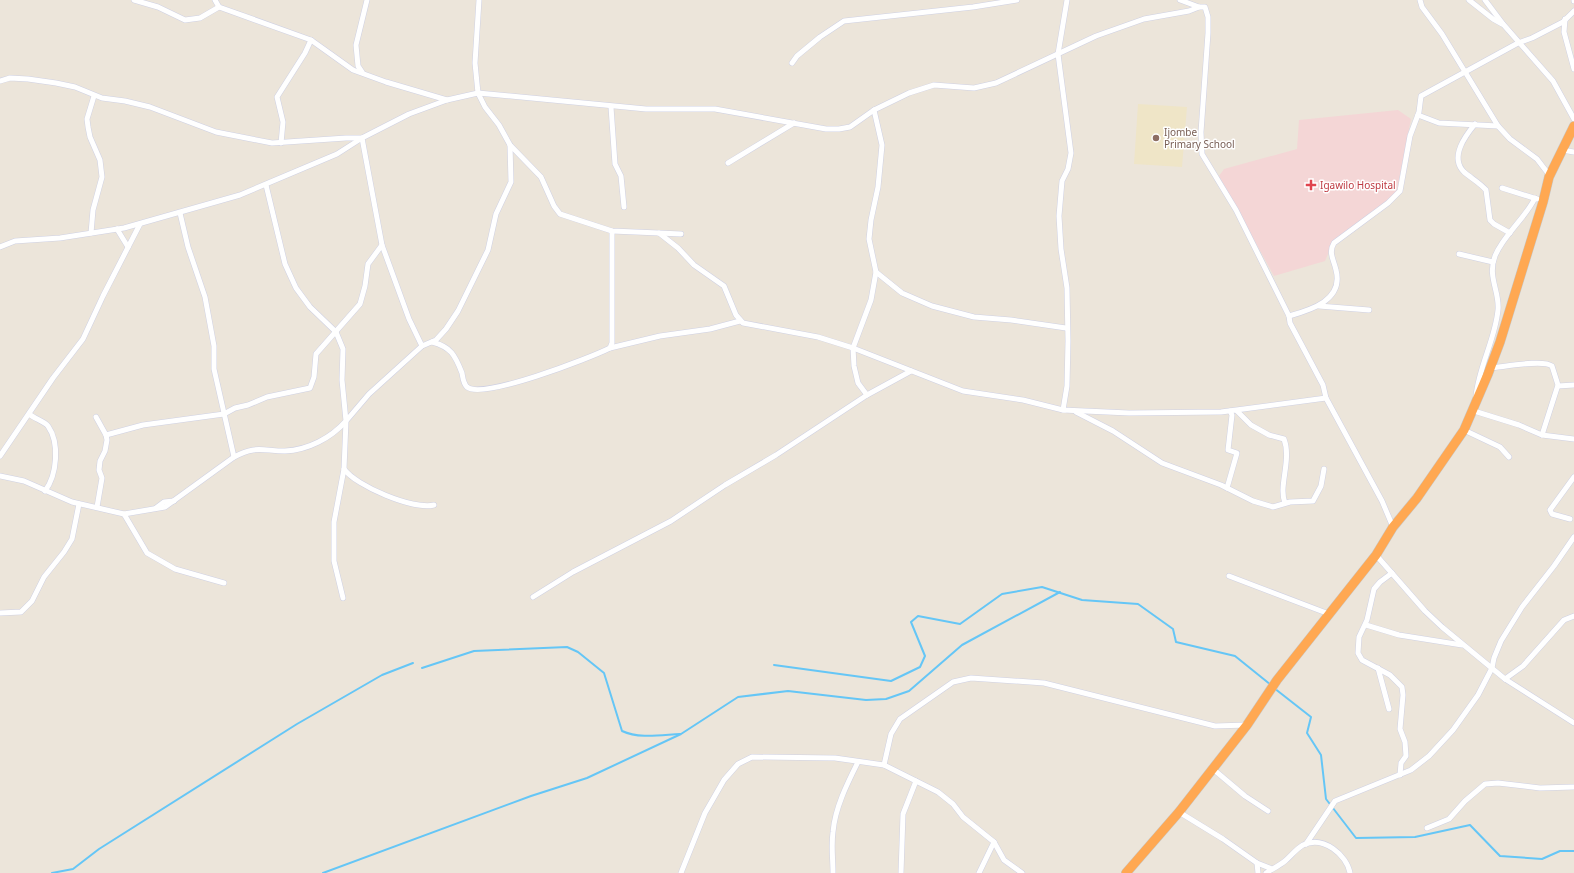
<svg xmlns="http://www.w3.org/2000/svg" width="1574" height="873" font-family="'Noto Sans',sans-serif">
	<rect width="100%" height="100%" fill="#ece5da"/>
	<!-- education -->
	<path fill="#efe5c7" d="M1138,104l49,3 -5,60 -48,-3z"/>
	<!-- medical -->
	<path fill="#f4d6d6" d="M1398,110l13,9 -15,76 -63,47 -8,19 -51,15 -55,-100 5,-7 73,-20 2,-29z"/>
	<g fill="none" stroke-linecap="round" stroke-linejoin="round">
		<!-- stream -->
		<g stroke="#65c6f6" stroke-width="2">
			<path d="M774,665l117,16 29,-14 5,-11 -14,-34 7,-6 42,8 42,-30 40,-7 40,13 56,4 35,25 3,13 59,14 36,29"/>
			<path d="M422,668l52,-17 93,-4 11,5 26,21 18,58c17,8 39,4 58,3"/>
			<path d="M1274,688l37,29 -4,16 14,22 5,44 30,39 59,-1 55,-12 30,31 42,3 18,-8h14"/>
			<path d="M52,873l21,-4 26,-20 198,-125 85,-49 31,-12"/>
			<path d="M323,873l208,-77 56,-18 94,-44 57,-37 50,-6 78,9 20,-1 23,-8 53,-46 98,-53"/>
		</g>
		<!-- street casing -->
		<g stroke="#cfd1e3" stroke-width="6">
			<g id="street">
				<path d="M134,0l24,7 27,13 15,-2 19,-11"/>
				<path d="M215,0l4,7 92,33 42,30 33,12 61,18"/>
				<path d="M479,0l-4,63 3,30 7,14 14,18 11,20 31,32 13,29 6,8 52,17 47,2 19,15 16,17 30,21 12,29 7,8 75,14 35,11 110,43 60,9 40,10 66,3 92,-1 105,-14"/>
				<path d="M1180,0l19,7"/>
				<path d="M1420,0l2,7 20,27 56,92 12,13 27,20 10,13 2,4"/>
				<path d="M1469,0l24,19 9,5"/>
				<path d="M1485,0l18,24 50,57 21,38"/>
				<path d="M1574,0v1"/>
				<path d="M1565,19l-1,13 10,37"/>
				<path d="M792,63l5,-7 23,-19 24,-16 129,-14 44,-7"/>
				<path d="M362,72l-4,-6 -2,-21 11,-45"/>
				<path d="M0,81l10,-3 18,1 28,4 19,4 27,11 23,3 25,6 66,25 56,11 74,-5h16l20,107 27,74 13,27 -53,48 -23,27 -2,48 -10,53v39l9,37"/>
				<path d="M611,107l4,57 6,12 3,31"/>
				<path d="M874,110l8,35 -4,42 -7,33 -2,19 7,33 26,21 30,13 42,11 37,3 55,8"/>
				<path d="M1418,115l21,8 59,3"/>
				<path d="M1475,124c-9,11 -26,33 -11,48 7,6 16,11 22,18l4,30 4,4 16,9"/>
				<path d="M281,143l2,-21 -6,-25 28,-44 6,-13"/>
				<path d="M1562,150l12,2"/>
				<path d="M728,163l66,-40"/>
				<path d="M1502,188l35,11"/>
				<path d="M180,213l8,34 17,50 9,49v23l20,88"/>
				<path d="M117,229l11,18"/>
				<path d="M91,233l2,-23 9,-33 -2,-17 -10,-23 -2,-10 -1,-8 7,-23"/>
				<path d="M659,233l22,1"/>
				<path d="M0,247l15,-6 45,-3 64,-10 116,-33 97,-41 25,-16 47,-24 38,-14 31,-7 168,16h69l111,20h13l11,-2 24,-17 35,-17 25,-8 40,3 22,-5 100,-47 48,-17 45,-8 10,-4h6l3,10v16l-7,99 1,22 34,56 53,106 1,7 33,62 3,13 56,103 11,26"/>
				<path d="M1459,254l34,8"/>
				<path d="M1319,306l50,4"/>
				<path d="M1289,316c22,-6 55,-16 47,-46 -2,-10 -8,-17 -2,-27l54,-40 12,-12 10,-55 9,-24 2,-16 97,-53 14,-5 31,-16 11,-11"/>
				<path d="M432,342c19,5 23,13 30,31 1,5 1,10 5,14 15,13 123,-29 143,-39l2,-5v-112"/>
				<path d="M422,346l14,-6 10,-11 12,-18 30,-61 8,-36 15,-32 -1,-37"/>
				<path d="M610,348l50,-12 50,-7 30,-8"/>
				<path d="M1490,368c13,-1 53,-9 62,-2l6,19 -16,50"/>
				<path d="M1558,386l16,-1"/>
				<path d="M867,395l-9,-12 -4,-17 -1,-18 18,-48 5,-28"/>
				<path d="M1476,396c3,-30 19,-56 22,-86 2,-18 -11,-33 -3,-54 9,-22 30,-37 40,-58"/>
				<path d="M1474,408v3l45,14 23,10 32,4"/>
				<path d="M1065,410h-2l4,-24 1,-45 -1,-53 -6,-39 -2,-33 3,-35 6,-12 3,-16 -13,-99 9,-54"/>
				<path d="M1237,411l14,14 18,10 15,4c8,21 -6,47 1,64"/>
				<path d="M1076,412l37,19 49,32 59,22 32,16 20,6 17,-5 23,-1 8,-15 3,-17"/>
				<path d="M29,414c6,5 15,7 19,12 12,17 9,49 -3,65"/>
				<path d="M96,417l10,18 1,5 -2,11 -5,10 -1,9 3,8 -5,29"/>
				<path d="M1464,430l36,17 9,10"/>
				<path d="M106,435l37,-10 81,-11 11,-6 13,-3 19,-8 43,-9 4,-11 2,-23 44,-50 5,-18 3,-22 14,-19"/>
				<path d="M0,456l53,-78 30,-39 20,-43 37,-72"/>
				<path d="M344,469c12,17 69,41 90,36"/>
				<path d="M0,476l24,5 48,21 52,12 41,-7 69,-50c22,-12 29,-6 51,-6 23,-1 46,-13 61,-30l-4,-41 1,-31 -7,-17 -26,-25 -14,-19 -11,-24 -19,-79"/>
				<path d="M1227,488l10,-35 -9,-3 4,-35 -2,-4"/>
				<path d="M156,508l8,-6 10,-1"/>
				<path d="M124,514l23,39 28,16 49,14"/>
				<path d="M1570,519l-18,-5 -2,-4 24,-33"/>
				<path d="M1376,555l49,56 17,16 63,52 69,44"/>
				<path d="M1392,573l-12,9 -6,7 -7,31 -8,17 -1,16 4,7 28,15 12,12 1,8 -3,34 5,13 1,14 -5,7 -1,12"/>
				<path d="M1229,576l100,38"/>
				<path d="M533,597l40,-25 98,-51 54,-36 51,-30 91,-60 44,-24"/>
				<path d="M0,613l21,-1 11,-11 12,-24 20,-25 8,-13 7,-35"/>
				<path d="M1366,625l33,10 63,10"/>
				<path d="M1378,668l11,41"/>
				<path d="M1505,679l18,-13 41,-46 10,-4"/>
				<path d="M884,765l7,-31 9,-15 53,-37 18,-4 73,5 171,43 32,-1"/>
				<path d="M1213,769l32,27 23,15"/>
				<path d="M1179,812l44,27 34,24 15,6"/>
				<path d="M1427,828l22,-9 16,-18 20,-17 13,-1 42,5 34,-1"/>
				<path d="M1306,844l29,-43 76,-31 18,-14 24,-26 25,-35 14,-27 2,-10 7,-17 21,-34 32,-41 20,-29"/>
				<path d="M1257,863l1,10"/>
				<path d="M681,873l24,-60 19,-33 14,-16 14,-7 83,1 49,7 54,27 15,12 10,13 31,25 10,18 18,13"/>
				<path d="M833,873c0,-14 -2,-27 0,-41 2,-24 14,-48 25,-70"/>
				<path d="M901,873l2,-59 13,-33"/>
				<path d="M979,873l15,-31"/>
				<path d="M1266,873c6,-4 13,-7 19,-12 6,-5 11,-12 18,-16 20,-10 44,10 47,28"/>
			</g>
		</g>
		<!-- highway casing -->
		<g stroke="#c7c7c7" stroke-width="10">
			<path id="highway" d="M1126,873l53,-61 68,-87 30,-45 99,-125 17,-28 24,-29 47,-68 24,-56 12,-32 43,-140 6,-25 25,-51"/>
		</g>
		<!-- street -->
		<use href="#street" stroke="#fff" stroke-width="5"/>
		<!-- highway -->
		<use href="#highway" stroke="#ffa852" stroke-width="9"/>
	</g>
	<!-- markers -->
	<circle fill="#8d6e63" stroke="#fff" stroke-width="1.5" cx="1156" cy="138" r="4"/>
	<path fill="#e0444e" stroke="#fff" stroke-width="1.5" d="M1309 179h4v4h4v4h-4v4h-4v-4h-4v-4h4z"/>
	<g text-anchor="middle" stroke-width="3" stroke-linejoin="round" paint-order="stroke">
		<!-- education labels -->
		<g font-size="10" fill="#785e54" stroke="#fff" text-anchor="start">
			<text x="1164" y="136">Ijombe<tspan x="1164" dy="12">Primary School</tspan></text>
		</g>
		<!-- health labels -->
		<g font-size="10" fill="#be3a42" stroke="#fff" text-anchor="start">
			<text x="1320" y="189">Igawilo Hospital</text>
		</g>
	</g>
</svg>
